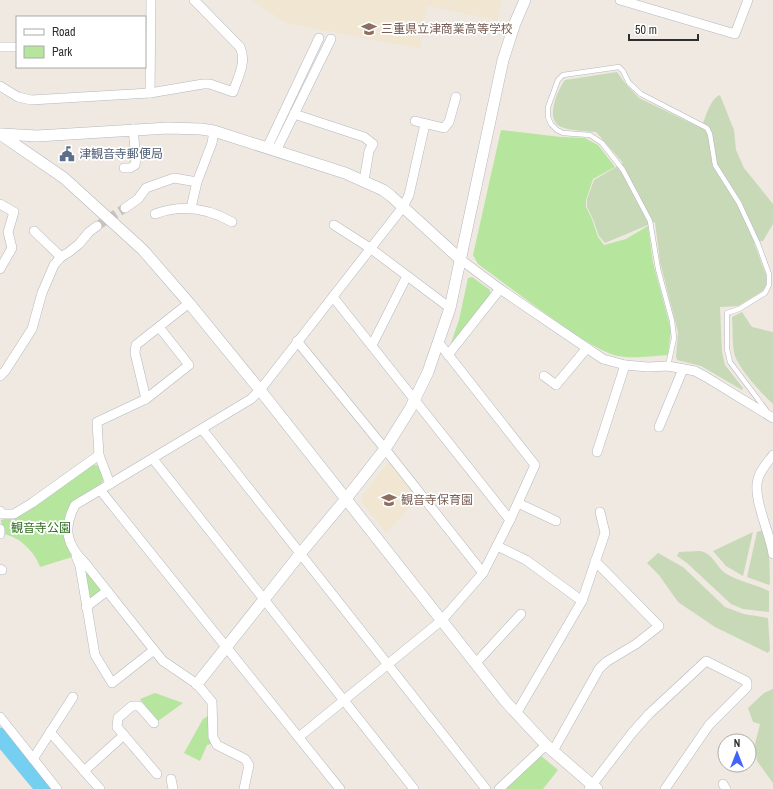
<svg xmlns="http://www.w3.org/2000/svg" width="773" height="789" font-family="'Archivo Narrow','Noto Sans JP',sans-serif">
	<rect width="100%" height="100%" fill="#efe9e1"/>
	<!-- education -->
	<g fill="#f0e6d1">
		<path d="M252,0h250l-5,20 -69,-14 -8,29 1,14 -135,-26z"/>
		<path d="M388,463h3l27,35 -32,35 -24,-31v-6z"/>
	</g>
	<!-- green -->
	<g fill="#b6e59e">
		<path d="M501,130l60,7 24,1 13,7 17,22 -22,12 -7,21v7l6,12 6,18 6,8 22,-6 22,-13 5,37 18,67 -3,24 -1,1c-16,1 -34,4 -49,1 -15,-3 -33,-16 -46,-24 -32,-22 -63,-45 -94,-68l-5,-9z"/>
		<path d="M472,277l18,13 1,6 -41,50 9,-26 9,-42z"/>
		<path d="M93,464l6,2 4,13 -2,7 -28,16 -8,39 7,16 -32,10c-5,-15 -21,-31 -37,-33l-2,-14 16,-5z"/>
		<path d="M85,574h4l11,14v5l-11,8z"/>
		<path d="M155,693l28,10 -25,18 -18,-22z"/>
		<path d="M208,716l3,28 -4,1 -7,16 -16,-8 19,-34z"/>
		<path d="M540,755l18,15 -15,19h-38z"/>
	</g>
	<!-- cemetery -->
	<g fill="#c8d9b8">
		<path d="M617,72l8,11 14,15 62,30c4,-8 9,-30 19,-33l14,35 2,20 8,18 29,36v20l-10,17 -9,2 12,32 1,7 -2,6 -4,4 -23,14 -18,1 2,45 3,13 18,23 -1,2 -41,-24 -24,-6 -1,-4 2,-24 -18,-70 -5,-40 -50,21 -6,-7 -6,-17 -6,-12v-8l7,-19 29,-17 -27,-31c-10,-1 -22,-1 -32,-4 -21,-5 -7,-37 1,-48z"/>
		<path d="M742,312l10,15 21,5v72c-11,-10 -37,-38 -39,-52 -2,-11 -1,-23 -2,-35z"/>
		<path d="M763,530l6,22 1,31 -1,2 -22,-8 10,-45z"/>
		<path d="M753,532l-10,44 -17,-10 -13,-15z"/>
		<path d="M699,551c13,1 17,15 26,22 14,9 30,11 44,18v21l-26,-3 -12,-5 -44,-41 -10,-7 2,-4z"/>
		<path d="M658,553l25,14 42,40 19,7 24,4 2,32 -2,3 -53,-26 -37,-25 -19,-27 -12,-12z"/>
		<path d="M773,689v94l-16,-22 -2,-17 5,-20 -7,-2 -5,-14 16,-15z"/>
	</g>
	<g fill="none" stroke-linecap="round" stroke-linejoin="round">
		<!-- river -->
		<path stroke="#75cff0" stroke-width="17" d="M0,736l44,53"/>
		<!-- minor-tunnel -->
		<path stroke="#c8c4bd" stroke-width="9" stroke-dasharray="9 4.5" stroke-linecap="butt" d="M97,226l28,-18"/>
		<!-- service casing -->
		<g stroke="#b4b7c1" stroke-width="5.5">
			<path id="service" d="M668,366l6,-28 -2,-17 -14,-52 -8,-48 -27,-51 -21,-27 -12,-8 -27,-2 -6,-3 -6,-6 -3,-7v-10l10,-27 5,-5 56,-8 4,4 6,12 12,11 66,34 3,6 5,31 24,38 19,41 11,30v11l-4,8 -26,16 -12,4v36l3,13 36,48"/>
		</g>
		<!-- minor casing -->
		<g stroke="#b4b7c1" stroke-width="10">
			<g id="minor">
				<path d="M620,0l115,34 13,-34"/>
				<path d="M0,47h17"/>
				<path d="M0,86l18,11 13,3 119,-7 53,-9h7l23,8c5,-15 14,-30 7,-45l-46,-47"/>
				<path d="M150,93l1,-93"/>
				<path d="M294,114l70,23 9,7 -4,7 -5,30"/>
				<path d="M415,121l29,7 5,-6 7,-25"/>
				<path d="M267,148l52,-110"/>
				<path d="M276,151l55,-112"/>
				<path d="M124,168h6l5,-3 1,-6 -3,-30"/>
				<path d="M0,204l14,8 -6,20 4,16 -12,21"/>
				<path d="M125,208l13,-9 8,-11 28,-10 23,4"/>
				<path d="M191,208l6,-26 15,-39 2,-12"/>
				<path d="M155,214c27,-10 52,-6 77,8"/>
				<path d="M334,225l36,23 80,60"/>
				<path d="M34,231l27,26"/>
				<path d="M460,259l40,30 103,70 22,6 23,2 20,-1 27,5 11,6 67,41"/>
				<path d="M297,341l88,108 98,124"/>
				<path d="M439,343l96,122 -25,55"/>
				<path d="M372,345l35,-69"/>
				<path d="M448,355l52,-66"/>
				<path d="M0,376l5,-5 27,-42 10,-36 12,-28 7,-8 8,-5 10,-8 10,-12 8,-6"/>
				<path d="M544,376l12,9 31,-37"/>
				<path d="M146,399l-11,-46 1,-8 53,-42"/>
				<path d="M659,427l24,-58"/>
				<path d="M202,429l284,360"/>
				<path d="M597,452l28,-87"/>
				<path d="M773,455c-5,7 -13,15 -15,24 -6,18 12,54 15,75"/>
				<path d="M153,459l261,330"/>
				<path d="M110,484l-11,-29 -2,-33 49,-23 43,-34 -30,-38"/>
				<path d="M101,491l239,298"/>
				<path d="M518,503l38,18"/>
				<path d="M0,511l1,3h13l18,-11 67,-48"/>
				<path d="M0,529v5"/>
				<path d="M497,546l29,14 56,41"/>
				<path d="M76,556l4,10 15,89 17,28 42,-33"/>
				<path d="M0,569l2,1"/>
				<path d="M86,607l21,-16"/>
				<path d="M475,664l46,-50"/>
				<path d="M516,714l66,-113 23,-68 -5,-21"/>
				<path d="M0,717l57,72"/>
				<path d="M154,723l-15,-17h-7l-14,12 -1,9 40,47"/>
				<path d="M50,732l50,57"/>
				<path d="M299,737l143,-117 41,-47 27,-53 -177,-223"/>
				<path d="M553,751l46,-82 7,-7 30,-18 23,-18 -64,-65"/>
				<path d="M33,759l40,-62"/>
				<path d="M84,771l40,-36"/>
				<path d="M171,779l2,10"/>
				<path d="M723,784l3,5"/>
				<path d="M244,789l5,-24 -4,-6 -28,-14 -4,-8 -1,-35 -15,-18 -34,-23 -9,-11 -69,-87c-19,-18 -22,-35 -10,-58l176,-106 9,-9 143,-183 6,-12 16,-71"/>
				<path d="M499,789l47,-44"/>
				<path d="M589,789l43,-56 17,-19 57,-53 40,20 1,2v4l-38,38 -44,64"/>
			</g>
		</g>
		<!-- tertiary casing -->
		<g stroke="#b4b7c1" stroke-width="12">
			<g id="tertiary">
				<path d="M0,134l64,44 79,72 46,53 71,87 246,312 40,43 51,44"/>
				<path d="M2,134l35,2 131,-8 33,1 13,2 131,42 38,17 8,6 69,63"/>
				<path d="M197,684l103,-130 45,-54 40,-51 25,-40 18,-37 22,-64 53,-248 12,-37 10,-23"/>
			</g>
		</g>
		<!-- service -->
		<use href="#service" stroke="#fff" stroke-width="4.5"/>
		<!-- minor -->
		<use href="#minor" stroke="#fff" stroke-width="9"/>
		<!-- tertiary -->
		<use href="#tertiary" stroke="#fff" stroke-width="11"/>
	</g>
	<!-- icons -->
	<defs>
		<g id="school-bare" transform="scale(1.2)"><path d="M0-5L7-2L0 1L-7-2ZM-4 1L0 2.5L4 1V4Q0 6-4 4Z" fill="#8d6e63" stroke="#fff" stroke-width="2.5" paint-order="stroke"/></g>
		<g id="civic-bare" transform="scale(1.2)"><path d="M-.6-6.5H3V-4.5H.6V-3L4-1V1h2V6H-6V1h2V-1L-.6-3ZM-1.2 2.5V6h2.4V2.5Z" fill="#5c6f8a" stroke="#fff" stroke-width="2.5" paint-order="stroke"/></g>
	</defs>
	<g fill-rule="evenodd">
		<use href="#school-bare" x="369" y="29"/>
		<use href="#civic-bare" x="67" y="154"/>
		<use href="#school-bare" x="389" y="500"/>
	</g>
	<g text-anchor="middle" stroke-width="3.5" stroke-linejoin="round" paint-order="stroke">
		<!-- education labels -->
		<g font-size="12" fill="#785e54" stroke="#fff" text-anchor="start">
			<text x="381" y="33">三重県立津商業高等学校</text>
			<text x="401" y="504">観音寺保育園</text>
		</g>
		<!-- service labels -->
		<g font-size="12" fill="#4e5e75" stroke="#fff" text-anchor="start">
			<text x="79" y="158">津観音寺郵便局</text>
		</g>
		<!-- park labels -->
		<g font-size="12" fill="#2c6e1b" stroke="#fff">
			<text x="41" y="532">観音寺公園</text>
		</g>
	</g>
	<!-- legend -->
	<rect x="16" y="16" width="130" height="52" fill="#ffffff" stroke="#ababab"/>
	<rect x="24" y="29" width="20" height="6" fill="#ffffff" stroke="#ababab"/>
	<text x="52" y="36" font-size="12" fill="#2e2e2e">Road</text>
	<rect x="24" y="46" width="20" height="12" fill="#b6e59e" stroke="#ababab"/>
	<text x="52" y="56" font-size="12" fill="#2e2e2e">Park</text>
	<!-- north arrow -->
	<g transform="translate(737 753)"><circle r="19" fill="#ffffff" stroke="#ababab"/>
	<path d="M0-3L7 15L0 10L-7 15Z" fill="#4264fb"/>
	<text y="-6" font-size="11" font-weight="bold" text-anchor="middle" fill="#2e2e2e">N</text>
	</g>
	<!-- scale -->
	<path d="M629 34v6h69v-6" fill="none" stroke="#2e2e2e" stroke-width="2"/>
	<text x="635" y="34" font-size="12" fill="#2e2e2e" stroke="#ffffff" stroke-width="3" paint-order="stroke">50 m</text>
</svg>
